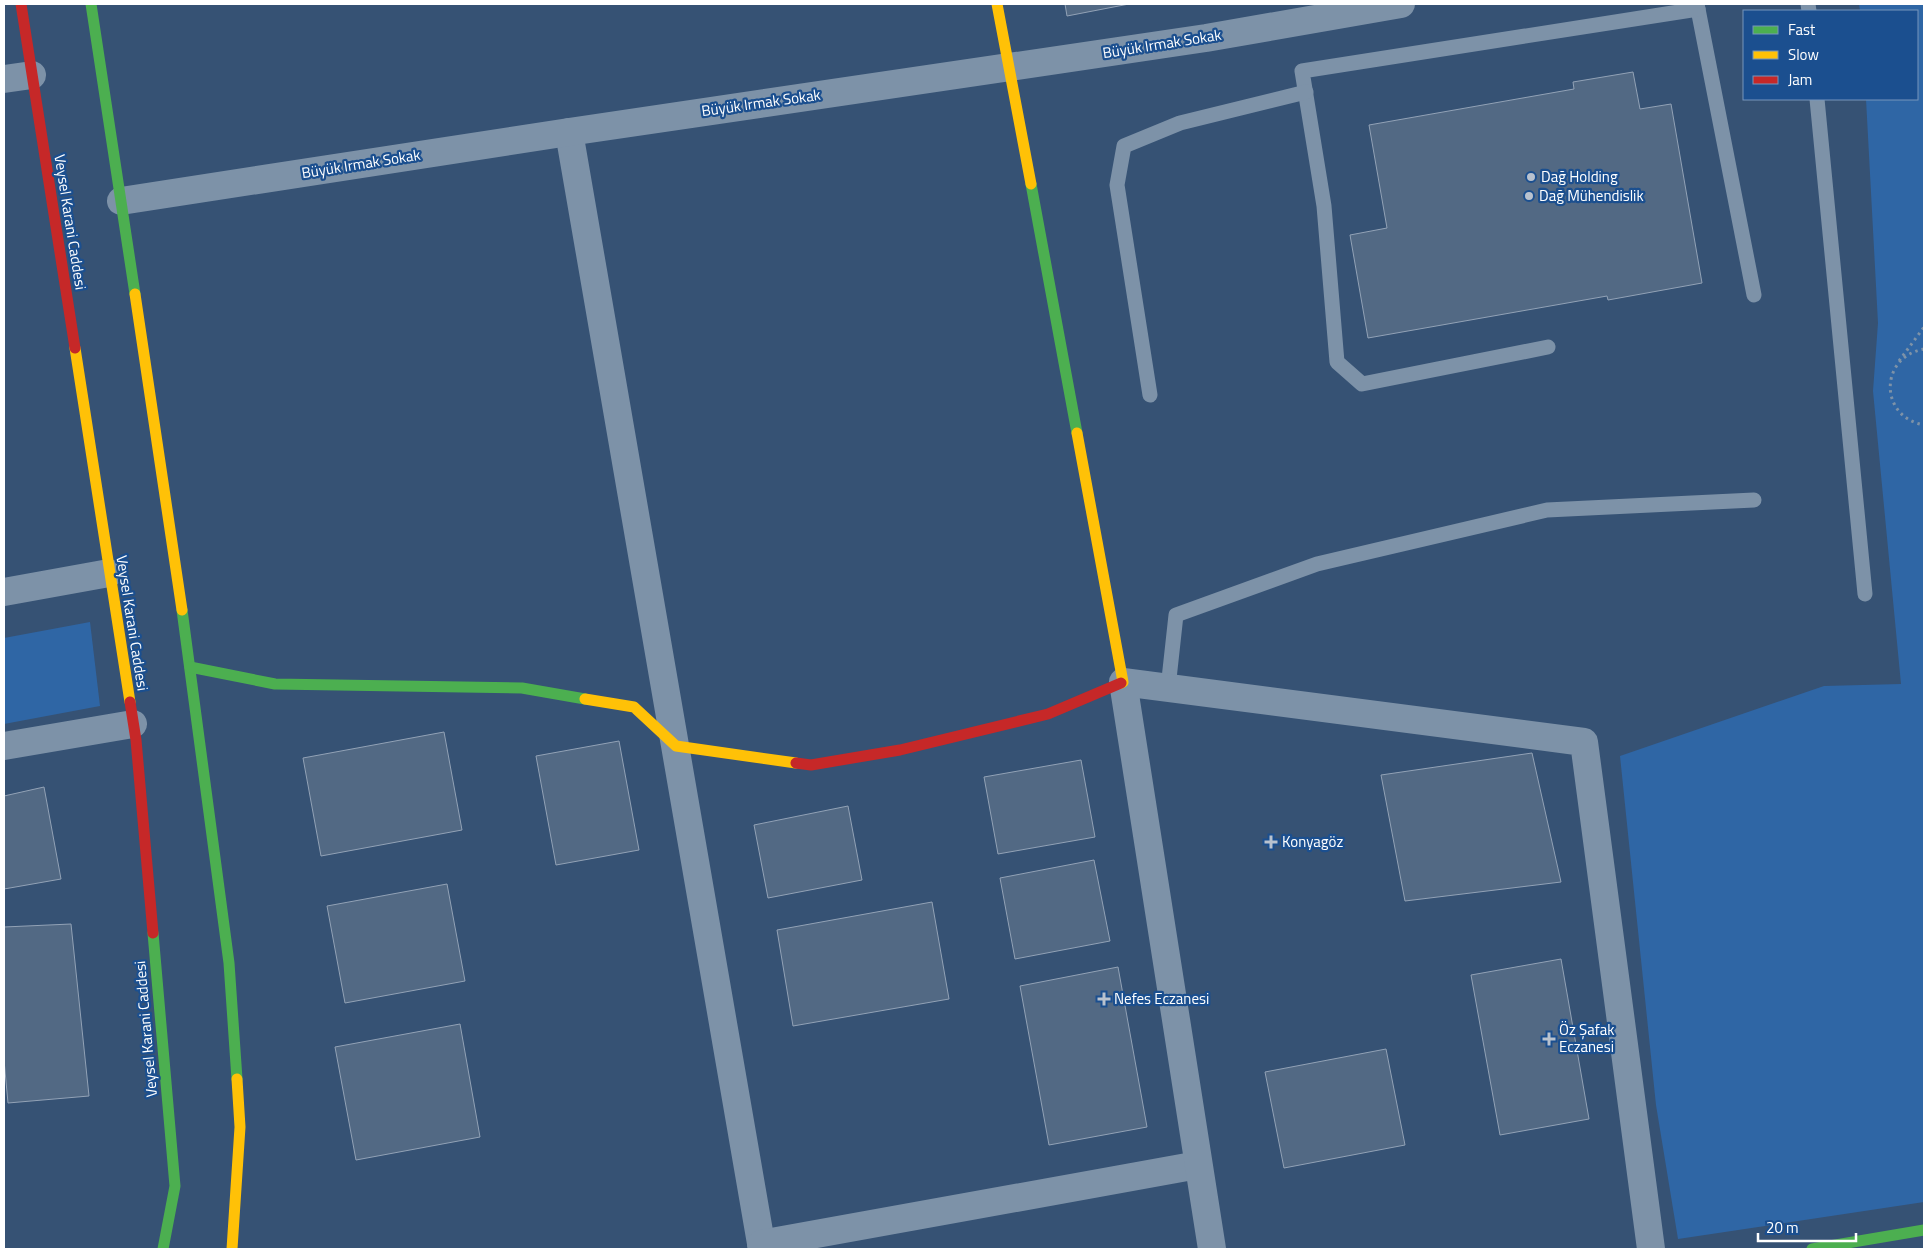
<svg xmlns="http://www.w3.org/2000/svg" width="1928" height="1253" font-family="'Titillium Web',sans-serif">
	<rect width="100%" height="100%" fill="#365274"/>
	<!-- green -->
	<g fill="#2f66a5">
		<path d="M1859,4h65v1198l-246,37 -22,-134 -36,-349 204,-70 77,-2 -28,-293 5,-68 -12,-224h51v-88h-57z"/>
		<path d="M90,622l10,84 -96,18v-86z"/>
	</g>
	<!-- building -->
	<g fill="#526984" stroke="#92a2b6">
		<path d="M1065,4h64l-62,12z"/>
		<path d="M1633,72l7,37 31,-5 31,179 -94,17 -1,-4 -239,42 -18,-103 37,-7 -18,-103 205,-36 -1,-7z"/>
		<path d="M444,732l18,98 -141,26 -18,-98z"/>
		<path d="M619,741l20,109 -83,15 -20,-109z"/>
		<path d="M1532,753l29,129 -156,19 -24,-126z"/>
		<path d="M1081,760l14,77 -97,17 -14,-77z"/>
		<path d="M44,787l17,92 -57,10v-93z"/>
		<path d="M848,806l14,74 -94,18 -14,-73z"/>
		<path d="M1094,860l16,81 -95,18 -15,-81z"/>
		<path d="M447,884l18,97 -120,22 -18,-97z"/>
		<path d="M932,902l17,97 -156,27 -16,-96z"/>
		<path d="M71,924l18,172 -81,7 -4,-43v-133z"/>
		<path d="M1561,959l28,160 -89,16 -29,-160z"/>
		<path d="M1118,967l29,160 -98,18 -29,-159z"/>
		<path d="M460,1024l20,113 -124,23 -21,-113z"/>
		<path d="M1386,1049l19,96 -121,23 -19,-96z"/>
	</g>
	<g fill="none" stroke-linecap="round" stroke-linejoin="round">
		<!-- path -->
		<g stroke="#7d92a8" stroke-width="3" stroke-dasharray="2.5 4" stroke-linecap="butt">
			<path d="M1924,349c-45,8 -45,68 0,76"/>
			<path d="M1899,361l25,-34"/>
		</g>
		<!-- lane -->
		<g stroke="#7d92a8" stroke-width="15">
			<path d="M1697,4l57,291"/>
			<path d="M1808,4l1,7"/>
			<path d="M1817,99l48,495"/>
			<path d="M1548,347l-186,37 -25,-22 -13,-156 -22,-135 396,-62"/>
			<path d="M1150,395l-33,-210 7,-39 56,-23 126,-31"/>
			<path d="M1168,688l8,-73 141,-51 230,-54 207,-10"/>
		</g>
		<!-- street -->
		<g stroke="#7d92a8" stroke-width="28">
			<path d="M4,79l28,-4"/>
			<path d="M569,132l193,1117"/>
			<path d="M121,201l448,-69 637,-94 195,-34"/>
			<path d="M4,592l105,-19"/>
			<path d="M4,746l129,-22"/>
			<path d="M761,1244l437,-79"/>
			<path d="M1212,1249l-89,-567 461,60 67,507"/>
		</g>
		<!-- fast -->
		<g stroke="#4caf50" stroke-width="11">
			<path d="M91,4l44,290"/>
			<path d="M1031,184l46,249"/>
			<path d="M182,610l47,353 8,116"/>
			<path d="M190,667l85,17 247,4 63,11"/>
			<path d="M153,933l22,253 -12,63"/>
			<path d="M1812,1249l112,-19"/>
		</g>
		<!-- slow -->
		<g stroke="#ffc107" stroke-width="11">
			<path d="M997,4l34,180"/>
			<path d="M135,294l47,316"/>
			<path d="M75,348l55,354"/>
			<path d="M1077,433l46,249 -2,1"/>
			<path d="M585,699l49,8 42,39 120,17"/>
			<path d="M232,1249l8,-122 -3,-48"/>
		</g>
		<!-- jam -->
		<g stroke="#c62828" stroke-width="11">
			<path d="M21,4l54,344"/>
			<path d="M130,702l6,38 17,193"/>
			<path d="M796,763l15,2 89,-15 148,-36 73,-31"/>
		</g>
	</g>
	<!-- markers -->
	<g fill="#b9c2ce" stroke="#1b4f8f" stroke-width="2">
		<circle cx="1531" cy="177" r="5"/>
		<circle cx="1529" cy="196" r="5"/>
		<path d="M1268.5 834.5h5v5h5v5h-5v5h-5v-5h-5v-5h5z"/>
		<path d="M1101.5 991.5h5v5h5v5h-5v5h-5v-5h-5v-5h5z"/>
		<path d="M1546.5 1031.5h5v5h5v5h-5v5h-5v-5h-5v-5h5z"/>
	</g>
	<g text-anchor="middle" stroke-width="4.5" stroke-linejoin="round" paint-order="stroke">
		<!-- street labels -->
		<g font-size="15" fill="#fff" stroke="#1b4f8f">
			<text transform="translate(1162 44) rotate(-9)" y="5">Büyük Irmak Sokak</text>
			<text transform="translate(761 103) rotate(-8)" y="5">Büyük Irmak Sokak</text>
			<text transform="translate(361 164) rotate(-9)" y="5">Büyük Irmak Sokak</text>
			<text transform="translate(70 222) rotate(81)" y="5">Veysel Karani Caddesi</text>
			<text transform="translate(132 623) rotate(81)" y="5">Veysel Karani Caddesi</text>
			<text transform="translate(146 1029) rotate(-95)" y="5">Veysel Karani Caddesi</text>
		</g>
		<!-- poi labels -->
		<g font-size="15" fill="#fff" stroke="#1b4f8f" text-anchor="start">
			<text x="1541" y="182">Dağ Holding</text>
			<text x="1539" y="201">Dağ Mühendislik</text>
			<text x="1282" y="847">Konyagöz</text>
			<text x="1114" y="1004">Nefes Eczanesi</text>
			<text x="1559" y="1035">Öz Şafak<tspan x="1559" dy="17">Eczanesi</tspan></text>
		</g>
	</g>
	<!-- border -->
	<rect width="1928" height="1253" fill="none" stroke="#ffffff" stroke-width="10"/>
	<!-- legend -->
	<rect x="1743" y="10" width="175" height="90" fill="#1b4f8f" stroke="#7695bc"/>
	<rect x="1753" y="26" width="25" height="8" fill="#4caf50" stroke="#7695bc"/>
	<text x="1788" y="35" font-size="15" fill="#ffffff">Fast</text>
	<rect x="1753" y="51" width="25" height="8" fill="#ffc107" stroke="#7695bc"/>
	<text x="1788" y="60" font-size="15" fill="#ffffff">Slow</text>
	<rect x="1753" y="76" width="25" height="8" fill="#c62828" stroke="#7695bc"/>
	<text x="1788" y="85" font-size="15" fill="#ffffff">Jam</text>
	<!-- scale -->
	<path d="M1758 1233v8h98v-8" fill="none" stroke="#ffffff" stroke-width="2.5"/>
	<text x="1766" y="1233" font-size="15" fill="#ffffff" stroke="#1b4f8f" stroke-width="4" paint-order="stroke">20 m</text>
</svg>
